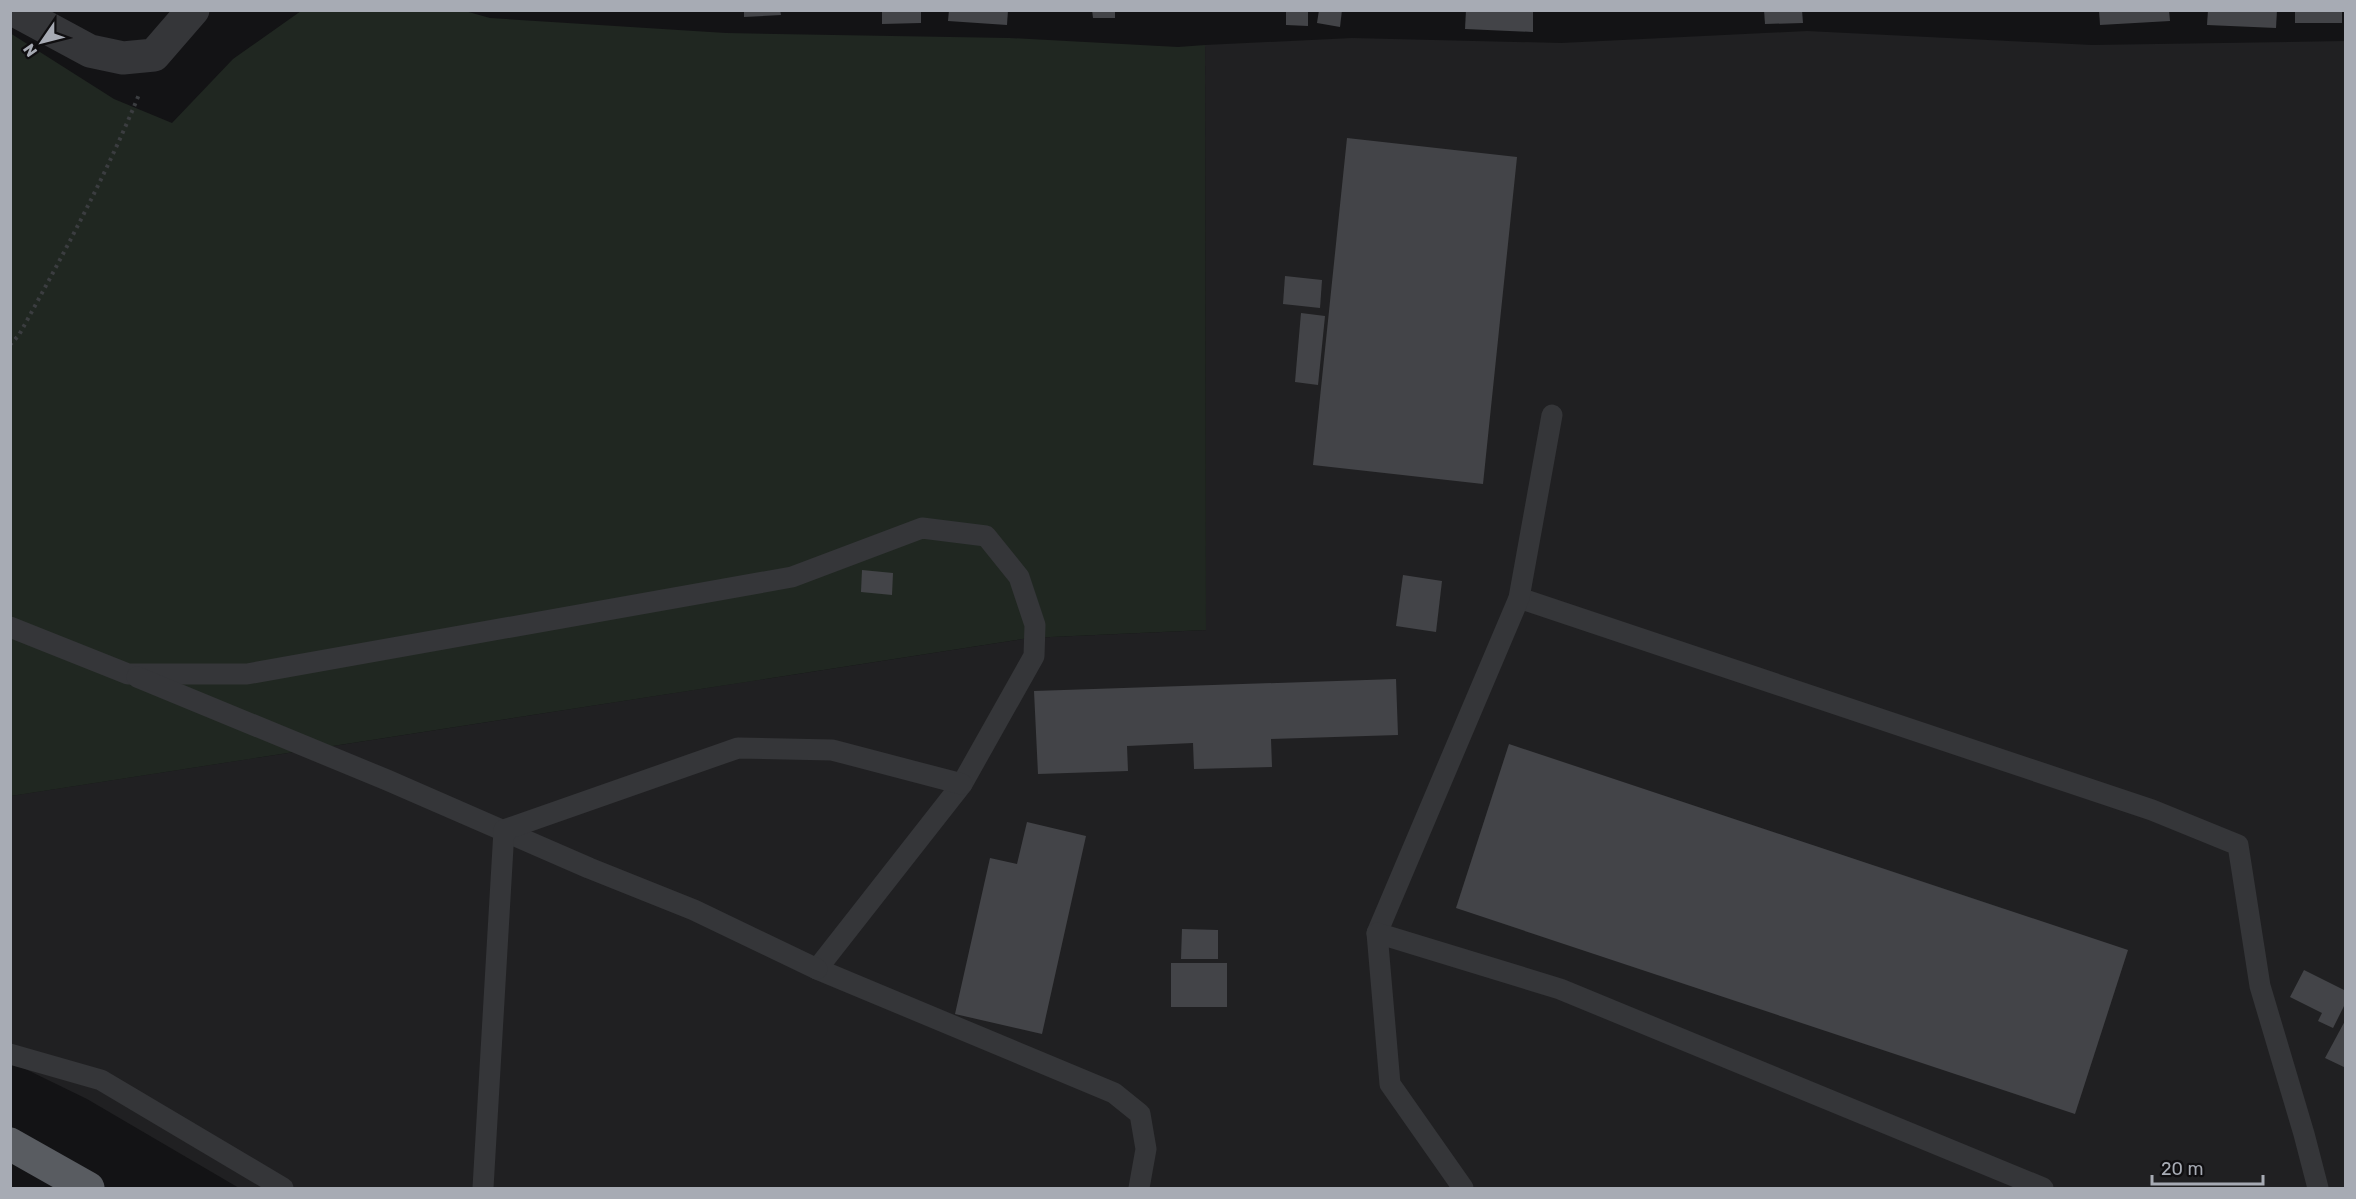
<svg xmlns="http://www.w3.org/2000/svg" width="2356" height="1199" font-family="Rubik,sans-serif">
	<rect width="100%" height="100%" fill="#131315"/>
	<!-- built -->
	<path fill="#202022" d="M1807,31l285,14 253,-4v1147h-2106l-152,-89 -76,-37 -1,-266 1019,-158 177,-8 -1,-585 147,-7 209,5z"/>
	<!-- green -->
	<path fill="#202721" d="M301,11h164l25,7 236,15 283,5 169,9 27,-2 1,585 -177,8 -1018,158 -1,-763 104,66 58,24 61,-64z"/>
	<!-- building -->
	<g fill="#434448">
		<path d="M744,10h36l1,5 -37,2z"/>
		<path d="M882,10h39v13l-39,1z"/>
		<path d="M949,10h59l-1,15 -59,-4z"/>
		<path d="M1092,10h23v8h-22z"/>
		<path d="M1286,10h22v16l-22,-1z"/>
		<path d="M1319,10h23l-2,17 -23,-4z"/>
		<path d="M1466,10h67v22l-68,-3z"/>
		<path d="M1764,10h38l1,13 -38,1z"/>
		<path d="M2099,10h70l1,11 -70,4z"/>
		<path d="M2208,10h69l-1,18 -69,-3z"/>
		<rect x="2295" y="10" width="47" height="13"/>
		<path d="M1347,138l170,19 -34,327 -170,-19z"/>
		<path d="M1285,276l37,4 -2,28 -37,-4z"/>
		<path d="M1301,313l24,3 -7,69 -23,-3z"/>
		<path d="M862,570l31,3 -1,22 -31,-3z"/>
		<path d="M1403,575l39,6 -6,51 -40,-6z"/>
		<path d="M1396,679l2,56 -127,4 1,28 -78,2 -1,-26 -66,3 1,25 -90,3 -4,-83z"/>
		<path d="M1509,744l619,206 -53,164 -619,-206z"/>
		<path d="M1027,822l59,14 -44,198 -87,-20 35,-156 27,6z"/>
		<path d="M1182,929l36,1v29h-37z"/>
		<rect x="1171" y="963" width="56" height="44"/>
		<path d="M2304,970l42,21v11l-13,26 -15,-7 4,-8 -32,-16z"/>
		<path d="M2346,1019v49l-21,-10z"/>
	</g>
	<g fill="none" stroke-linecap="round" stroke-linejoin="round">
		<!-- path -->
		<path stroke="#3b3d40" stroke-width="4" stroke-dasharray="3 4.5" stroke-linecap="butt" d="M10,345l9,-10c44,-80 87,-159 121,-243"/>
		<!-- service -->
		<g stroke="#353639" stroke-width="21">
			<path d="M1519,598l633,212 86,35 22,141 44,148 14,54"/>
			<path d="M10,627l118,47h119l545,-97 130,-49 64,8 33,41 16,48 -1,31 -72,128 -145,185 297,124 26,21 6,35 -7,39"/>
			<path d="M137,677l250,103 202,88 105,42 123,59"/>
			<path d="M1377,933l142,-335 33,-183"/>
			<path d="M10,1054l91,26 182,108"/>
			<path d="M483,1188l21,-358 234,-82 94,2 130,34"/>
			<path d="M1463,1188l-73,-104 -13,-151 183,56 483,199"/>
		</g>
		<!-- minor -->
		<path stroke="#353639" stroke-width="33" d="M14,10l76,41 33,7 31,-3 39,-45"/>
		<!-- trunk -->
		<path stroke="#595c61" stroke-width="33" d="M10,1144l78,44"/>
	</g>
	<!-- border -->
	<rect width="2356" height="1199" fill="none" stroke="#a7abb4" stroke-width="24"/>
	<!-- north arrow -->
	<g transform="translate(42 42) rotate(235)" stroke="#0f0e10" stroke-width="4.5" paint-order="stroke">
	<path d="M0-4.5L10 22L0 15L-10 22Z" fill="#a7abb4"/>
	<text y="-9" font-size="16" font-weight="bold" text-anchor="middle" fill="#a7abb4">N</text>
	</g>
	<!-- scale -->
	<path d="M2152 1175v9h111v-9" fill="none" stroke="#a7abb4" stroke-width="3"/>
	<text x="2161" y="1175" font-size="18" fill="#a7abb4" stroke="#0f0e10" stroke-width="4.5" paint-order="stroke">20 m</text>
</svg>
